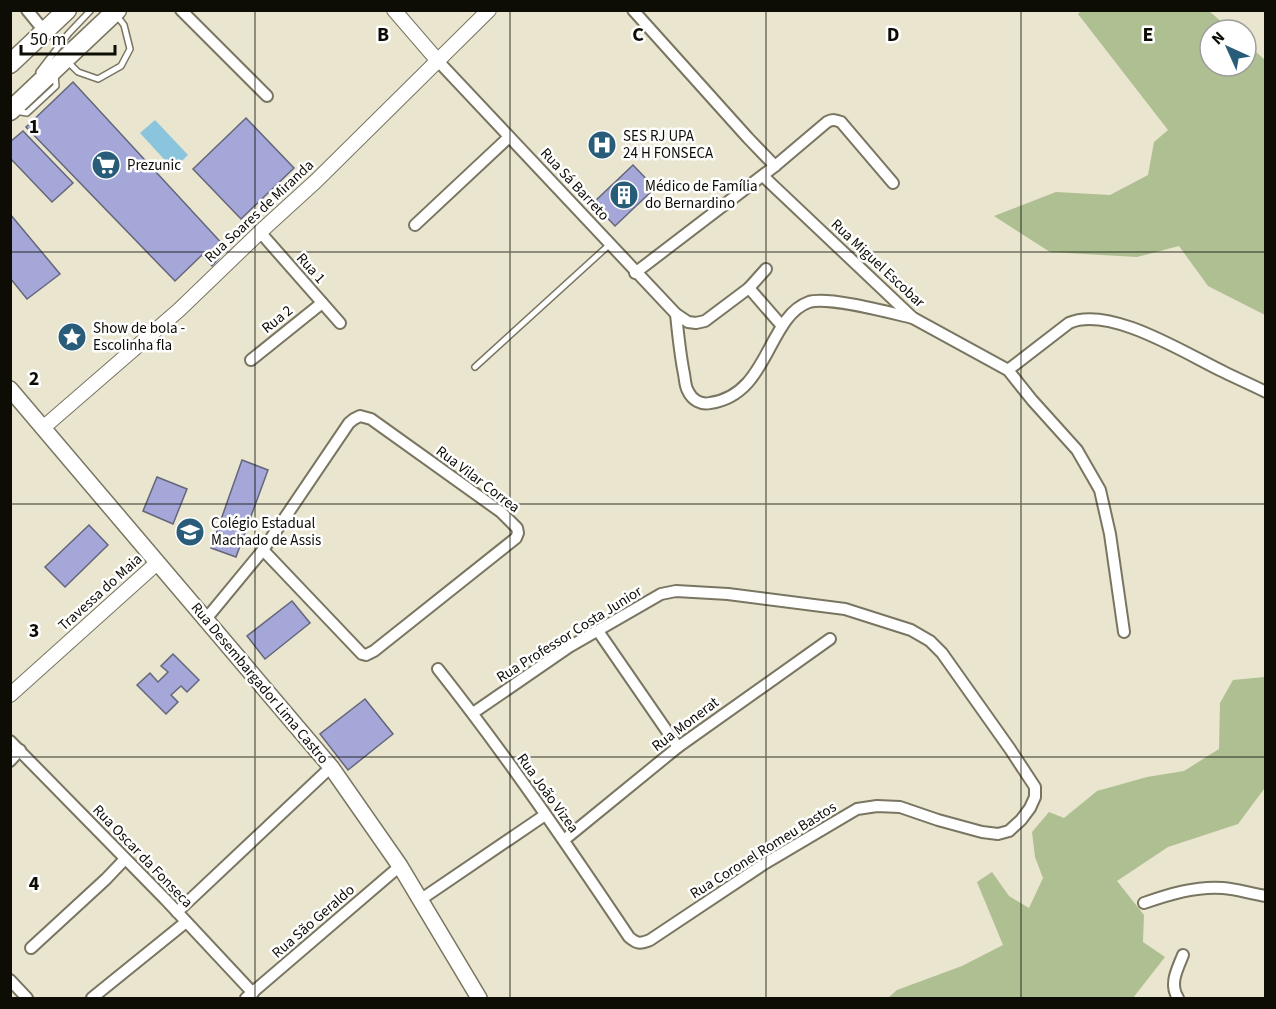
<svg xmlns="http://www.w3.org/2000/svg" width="1276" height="1009" font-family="'Source Sans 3',sans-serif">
	<rect width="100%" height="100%" fill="#e9e5ce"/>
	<!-- green -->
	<g fill="#aebf91">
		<path d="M1081,11h128l22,19h-21v36h36v-23l19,17v255l-57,-29 -29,-40 -42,11 -87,-5 -56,-36 62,-24 54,3 38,-20 6,-33 14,-12 -90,-116z"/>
		<path d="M1265,677v112h-1l-26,35 -70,23 -51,34 27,34 -1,27 22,15 -32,41h-245l9,-8 65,-24 41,-21 -26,-63 15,-10 17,24 20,12 14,-30 -8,-21 -3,-25 17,-20 15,6 33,-27 50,-14 37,-6 35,-22 1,-46 13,-23z"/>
	</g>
	<!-- water -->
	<path fill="#8bc4dd" d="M155,120l33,35 -15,14 -33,-36z"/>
	<!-- building -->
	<g fill="#a4a7d7" stroke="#64667a" stroke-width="1.5">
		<path d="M73,82l154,167 -15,17 -10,-11 -27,26 -149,-154z"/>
		<path d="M246,118l48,50 -53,51 -48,-50z"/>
		<path d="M23,131l50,52 -21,19 -42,-44v-16z"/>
		<path d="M633,165l22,23 -40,38 -22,-23z"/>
		<path d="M10,214l50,60 -33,25 -17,-21z"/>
		<path d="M242,460l26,10 -32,87 -25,-9z"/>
		<path d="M157,477l30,12 -14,35 -30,-13z"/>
		<path d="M89,525l19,20 -43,42 -20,-20z"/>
		<path d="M292,601l18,22 -45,36 -18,-23z"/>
		<path d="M173,654l26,26 -12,12 -6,-6 -10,9 7,7 -12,12 -29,-29 13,-12 8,9 10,-10 -7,-6z"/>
		<path d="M365,699l28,35 -45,36 -28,-36z"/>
	</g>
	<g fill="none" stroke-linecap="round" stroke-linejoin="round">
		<!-- service casing -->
		<g stroke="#797561" stroke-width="8">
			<g id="service">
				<path d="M67,61l11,11 20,7 23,-13 9,-17 -6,-24 -7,-9"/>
				<path d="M39,72l30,-39 22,-23"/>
				<path d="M15,111l12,2 29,-27 -1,-11"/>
				<path d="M475,367l134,-122"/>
			</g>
		</g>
		<!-- minor casing -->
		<g stroke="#797561" stroke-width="14">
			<g id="minor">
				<path d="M27,10l18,22"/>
				<path d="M181,10l86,86"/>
				<path d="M633,10l115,128 27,28 -140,107"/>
				<path d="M438,61l238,253 12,8 8,1 9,-2 44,-33 17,-19"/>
				<path d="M775,166l52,-44c6,-3 9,-2 14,0l52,61"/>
				<path d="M763,176l150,142 95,52 24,30 45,50 23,40 10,44 14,98"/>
				<path d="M415,225l94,-88"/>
				<path d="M260,232l80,91"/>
				<path d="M749,288l33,38"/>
				<path d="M676,314c2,20 4,40 8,60 1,5 1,12 4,17 4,9 13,14 22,12 59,-8 57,-86 99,-101 20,-6 82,11 104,16"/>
				<path d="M251,360l71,-57"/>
				<path d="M1008,370l61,-47c41,-18 117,31 155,49 14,7 28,13 42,20"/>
				<path d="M206,619l57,-69 86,-127 5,-4 6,-3 11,3 130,93 16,16 1,5 -2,5 -142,113 -8,4 -4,-1 -99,-104"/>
				<path d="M598,631l80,116"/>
				<path d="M438,669c68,86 130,177 191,268 8,7 11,7 21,3l114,-76 93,-55 20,-3 23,1 38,13 44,12 16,2 11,-3 12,-11 9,-12 5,-11v-10l-25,-38 -68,-96 -12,-12 -19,-11 -66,-21 -117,-15 -52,-3 -15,3 -92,53 -96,66"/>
				<path d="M10,741l156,159 87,93"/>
				<path d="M10,761l10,-11"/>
				<path d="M564,840l114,-93 152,-108"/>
				<path d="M420,900l125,-85"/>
				<path d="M1144,903c26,-9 52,-17 79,-15 14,1 29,6 43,8"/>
				<path d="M177,912l154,-145"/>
				<path d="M31,948l75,-69 19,-20"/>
				<path d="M10,980l17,18"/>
				<path d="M92,998l94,-76"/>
				<path d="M246,998l154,-132"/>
				<path d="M1178,998c-9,-14 -1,-28 5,-43"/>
			</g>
		</g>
		<!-- tertiary casing -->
		<g stroke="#797561" stroke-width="16">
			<g id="tertiary">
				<path d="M394,10l44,51"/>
				<path d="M44,427l135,-117 81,-78 56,-51 173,-171"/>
				<path d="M10,695l147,-132"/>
			</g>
		</g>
		<!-- secondary casing -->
		<g stroke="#797561" stroke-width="18">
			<path id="secondary" d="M10,389l321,378 69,99 79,132"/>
		</g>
		<!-- trunk casing -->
		<g stroke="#797561" stroke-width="21">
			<g id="trunk">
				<path d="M10,64l57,-54"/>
				<path d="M10,111l107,-101"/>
			</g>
		</g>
		<!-- service -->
		<use href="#service" stroke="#fff" stroke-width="5"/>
		<!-- minor -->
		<use href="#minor" stroke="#fff" stroke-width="10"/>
		<!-- tertiary -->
		<use href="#tertiary" stroke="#fff" stroke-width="14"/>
		<!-- secondary -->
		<use href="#secondary" stroke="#fff" stroke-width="15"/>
		<!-- trunk -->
		<use href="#trunk" stroke="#fff" stroke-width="18"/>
	</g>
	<!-- grid -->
	<path fill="none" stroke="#0d0c05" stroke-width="1.5" stroke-opacity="0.55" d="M255,10v988M510,10v988M766,10v988M1021,10v988M10,252h1256M10,504h1256M10,757h1256"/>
	<!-- icons -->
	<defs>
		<g id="hospital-disc" transform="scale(1.5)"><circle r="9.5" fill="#285c78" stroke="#fff"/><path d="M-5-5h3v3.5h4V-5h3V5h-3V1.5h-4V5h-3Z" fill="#fff"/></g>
		<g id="supermarket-disc" transform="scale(1.5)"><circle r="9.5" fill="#285c78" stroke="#fff"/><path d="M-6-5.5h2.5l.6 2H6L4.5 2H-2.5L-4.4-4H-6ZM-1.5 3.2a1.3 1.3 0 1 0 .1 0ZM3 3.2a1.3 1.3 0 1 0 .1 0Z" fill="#fff"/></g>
		<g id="building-disc" transform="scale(1.5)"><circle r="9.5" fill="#285c78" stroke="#fff"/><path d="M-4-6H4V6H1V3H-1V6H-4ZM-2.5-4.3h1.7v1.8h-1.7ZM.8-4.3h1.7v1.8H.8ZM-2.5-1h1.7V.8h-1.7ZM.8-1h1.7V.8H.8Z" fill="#fff"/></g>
		<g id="sight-disc" transform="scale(1.5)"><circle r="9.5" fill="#285c78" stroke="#fff"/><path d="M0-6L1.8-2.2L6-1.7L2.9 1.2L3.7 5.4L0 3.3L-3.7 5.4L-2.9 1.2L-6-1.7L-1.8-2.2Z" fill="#fff"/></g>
		<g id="school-disc" transform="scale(1.5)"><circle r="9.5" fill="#285c78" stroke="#fff"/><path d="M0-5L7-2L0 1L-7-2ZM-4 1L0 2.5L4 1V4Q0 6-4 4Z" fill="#fff"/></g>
	</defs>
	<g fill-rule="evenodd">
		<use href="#hospital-disc" x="602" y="145"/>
		<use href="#supermarket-disc" x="106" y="165"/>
		<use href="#building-disc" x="624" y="195"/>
		<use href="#sight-disc" x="72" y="337"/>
		<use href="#school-disc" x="190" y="532"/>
	</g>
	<g text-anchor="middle" stroke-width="5" stroke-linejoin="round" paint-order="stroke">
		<!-- poi labels -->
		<g font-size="15" fill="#0d0c05" stroke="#fff" text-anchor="start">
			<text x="623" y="141">SES RJ UPA<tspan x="623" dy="17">24 H FONSECA</tspan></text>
			<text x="127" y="170">Prezunic</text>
			<text x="645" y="191">Médico de Família<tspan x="645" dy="17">do Bernardino</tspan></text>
			<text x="93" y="333">Show de bola -<tspan x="93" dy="17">Escolinha fla</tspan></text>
			<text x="211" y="528">Colégio Estadual<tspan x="211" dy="17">Machado de Assis</tspan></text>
		</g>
		<!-- street labels -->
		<g font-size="15" fill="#0d0c05" stroke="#fff">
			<text transform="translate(575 184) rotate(47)" y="5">Rua Sá Barreto</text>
			<text transform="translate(259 211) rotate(-43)" y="5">Rua Soares de Miranda</text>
			<text transform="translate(878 263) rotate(43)" y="5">Rua Miguel Escobar</text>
			<text transform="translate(311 268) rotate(48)" y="5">Rua 1</text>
			<text transform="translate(277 319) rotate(-39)" y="5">Rua 2</text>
			<text transform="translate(478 479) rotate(37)" y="5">Rua Vilar Correa</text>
			<text transform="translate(100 592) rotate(-42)" y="5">Travessa do Maia</text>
			<text transform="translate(569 634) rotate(-32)" y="5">Rua Professor Costa Junior</text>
			<text transform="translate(260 683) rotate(50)" y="5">Rua Desembargador Lima Castro</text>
			<text transform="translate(685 724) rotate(-37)" y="5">Rua Monerat</text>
			<text transform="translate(548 793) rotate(54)" y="5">Rua João Vizea</text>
			<text transform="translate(763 850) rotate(-32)" y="5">Rua Coronel Romeu Bastos</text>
			<text transform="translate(143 856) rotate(46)" y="5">Rua Oscar da Fonseca</text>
			<text transform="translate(313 921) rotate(-41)" y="5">Rua São Geraldo</text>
		</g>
	</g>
	<g font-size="20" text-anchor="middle" font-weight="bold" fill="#0d0c05" stroke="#fff" stroke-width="5" stroke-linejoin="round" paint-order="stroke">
		<text x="383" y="41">B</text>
		<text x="638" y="41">C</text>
		<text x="893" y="41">D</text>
		<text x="1148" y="41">E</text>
		<text x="34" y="133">1</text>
		<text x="34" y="385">2</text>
		<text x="34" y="637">3</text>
		<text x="34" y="890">4</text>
	</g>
	<!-- border -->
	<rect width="1276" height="1009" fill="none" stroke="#0d0c05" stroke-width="24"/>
	<!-- north arrow -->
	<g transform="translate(1228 48) rotate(315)"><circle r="28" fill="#ffffff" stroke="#9e9e9b" stroke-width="1.5"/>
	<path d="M0-4.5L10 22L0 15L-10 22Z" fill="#285c78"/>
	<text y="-9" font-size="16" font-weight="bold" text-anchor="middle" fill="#0d0c05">N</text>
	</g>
	<!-- scale -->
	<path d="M21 45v9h94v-9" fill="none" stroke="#0d0c05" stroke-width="3"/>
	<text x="30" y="45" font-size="18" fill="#0d0c05" stroke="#ffffff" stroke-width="4.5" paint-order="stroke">50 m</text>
</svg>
